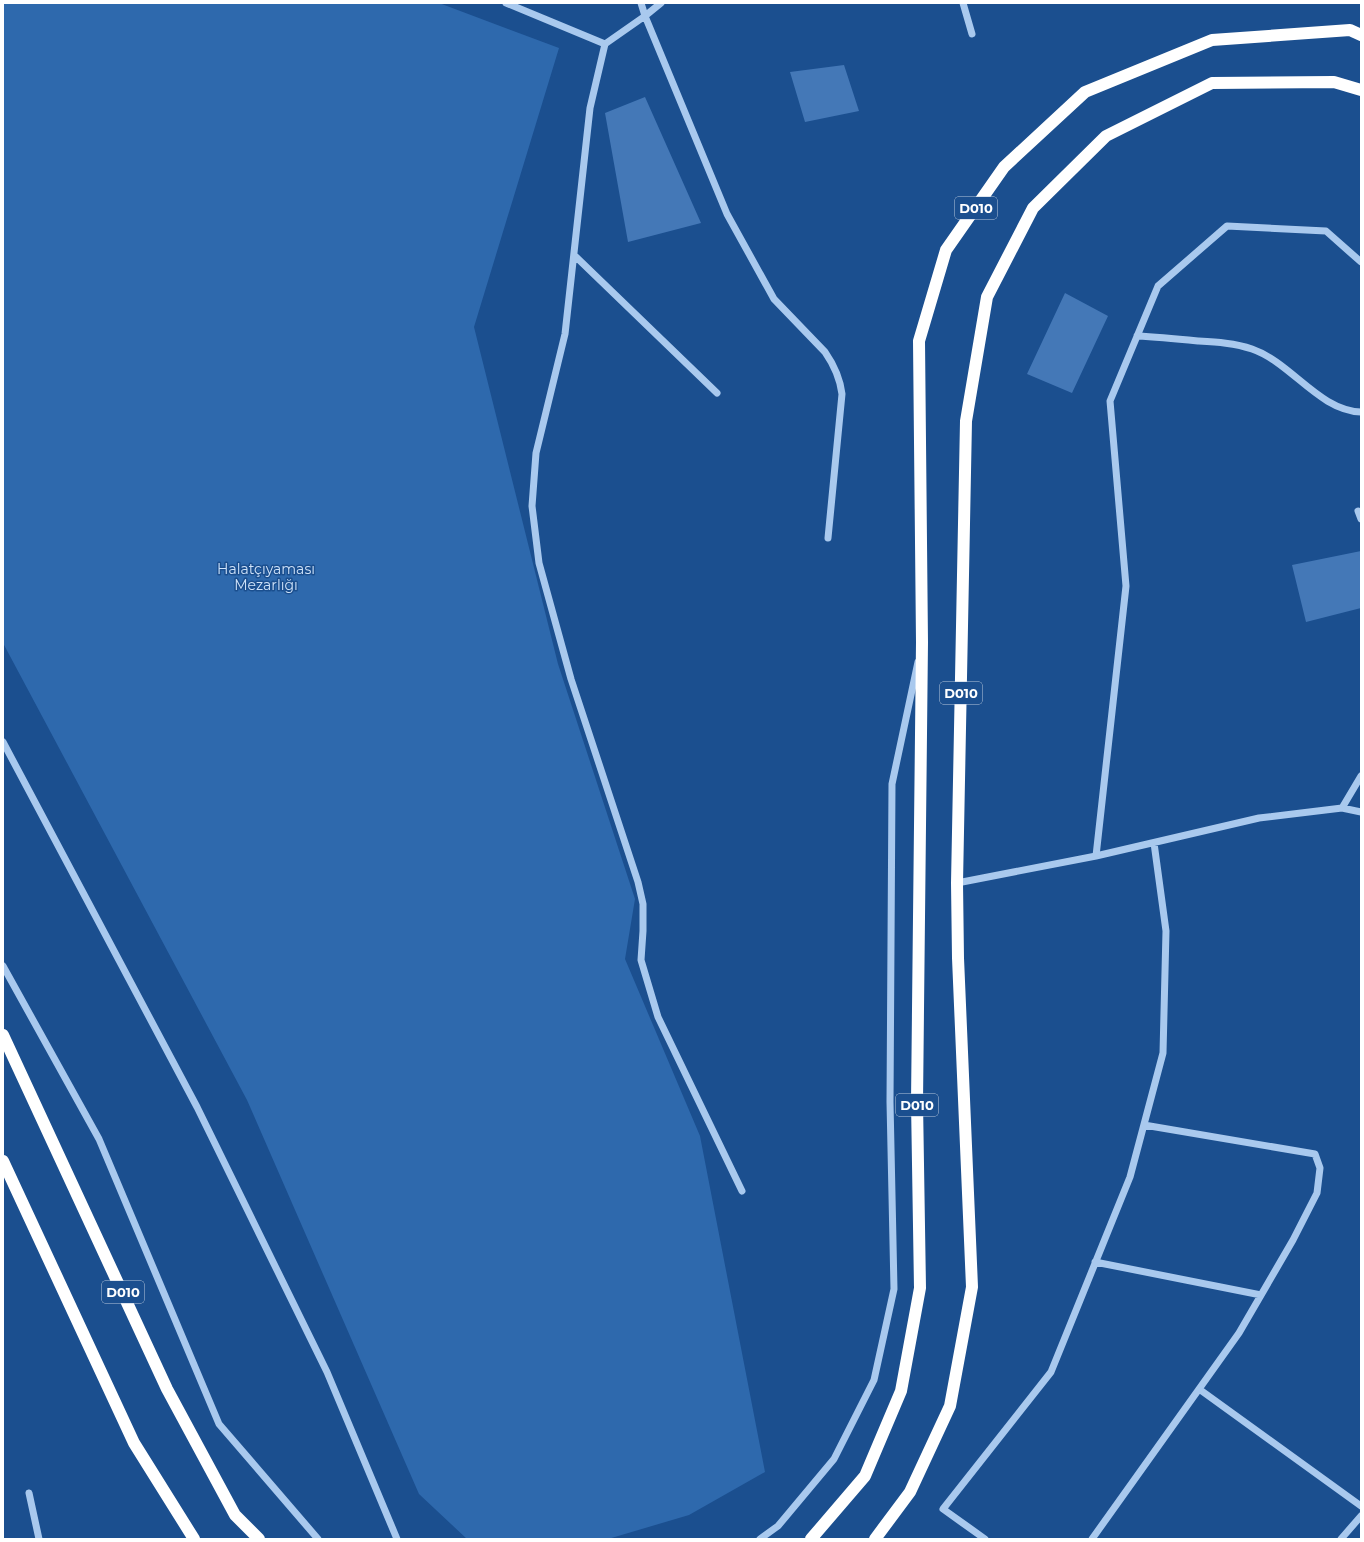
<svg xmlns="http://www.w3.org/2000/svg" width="1364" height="1542" font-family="Montserrat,sans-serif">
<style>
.green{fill:#2e69ad}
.building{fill:#4478b7}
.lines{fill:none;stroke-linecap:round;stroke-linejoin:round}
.minor{stroke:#a9c9ee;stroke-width:7}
.highway{stroke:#fff;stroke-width:12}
.labels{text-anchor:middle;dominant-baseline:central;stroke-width:3;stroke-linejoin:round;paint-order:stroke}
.shield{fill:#1b4f8f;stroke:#bbcadd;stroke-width:1}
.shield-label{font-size:13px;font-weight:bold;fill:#fff}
.park-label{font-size:14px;fill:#cfe3fa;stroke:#1b4f8f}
</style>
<rect width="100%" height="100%" fill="#1b4f8f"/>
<path class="green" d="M3,3H439L559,48L474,327L558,664L635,899L625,959L700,1136L765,1472L689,1515L608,1539H467L419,1494L247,1100L3,643Z"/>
<path class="building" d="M844,65L859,111L805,122L790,72Z
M645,97L701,223L628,242L605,113Z
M1065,293L1108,316L1072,393L1027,374Z
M1361,551V608L1306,622L1292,565Z"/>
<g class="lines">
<path class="minor" d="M506,3L605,44L645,16L641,3
M661,3L645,16L727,214L774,299L825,352C834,365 840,378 842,394L828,538
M963,3L972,34
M605,44L590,108L565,334L536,453L532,506L539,563L571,679L638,882L643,904V931L641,960L658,1017L742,1191
M574,255L717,393
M1137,336C1157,337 1178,339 1198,341C1216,342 1235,343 1252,349C1292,363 1318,410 1361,412
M1358,511L1361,519
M3,742L197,1107L327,1372L397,1539
M1342,808L1361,776
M1096,856L1126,586L1110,401L1158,286L1227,226L1326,231L1361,262
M957,883L1096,856L1259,818L1342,808L1361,812
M3,966L99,1139L219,1424L318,1539
M1095,1262L1261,1295
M1199,1389L1361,1506
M29,1493L39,1539
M760,1539L778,1526L834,1459L874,1380L894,1289L890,1102L892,784L918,662
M985,1539L943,1509L1051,1372L1130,1177L1163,1053L1166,931L1154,843
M1092,1539L1239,1333L1293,1240L1317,1193L1320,1168L1315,1154L1144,1125
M1341,1539L1361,1516"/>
<path class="highway" d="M3,1035L167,1389L235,1515L259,1539
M3,1161L134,1443L194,1539
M811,1539L865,1476L901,1391L920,1288L917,1102L922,642L919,341L946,250L1004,167L1085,92L1212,40L1350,30L1361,35
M875,1539L910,1492L950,1406L972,1287L958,958L957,883L966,421L987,297L1033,208L1106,136L1212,83L1334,82L1361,90"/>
</g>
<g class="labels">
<g class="shield">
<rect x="955" y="197" width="42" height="22" rx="3"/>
<rect x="940" y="682" width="42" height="22" rx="3"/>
<rect x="896" y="1094" width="42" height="22" rx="3"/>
<rect x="102" y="1281" width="42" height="22" rx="3"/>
</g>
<g class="shield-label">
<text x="976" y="208">D010</text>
<text x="961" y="693">D010</text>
<text x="917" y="1105">D010</text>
<text x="123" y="1292">D010</text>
</g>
<g class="park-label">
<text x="266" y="569">Halatçıyaması<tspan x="266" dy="16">Mezarlığı</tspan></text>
</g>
</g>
<rect width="1364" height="1542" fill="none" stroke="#ffffff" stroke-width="8"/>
</svg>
